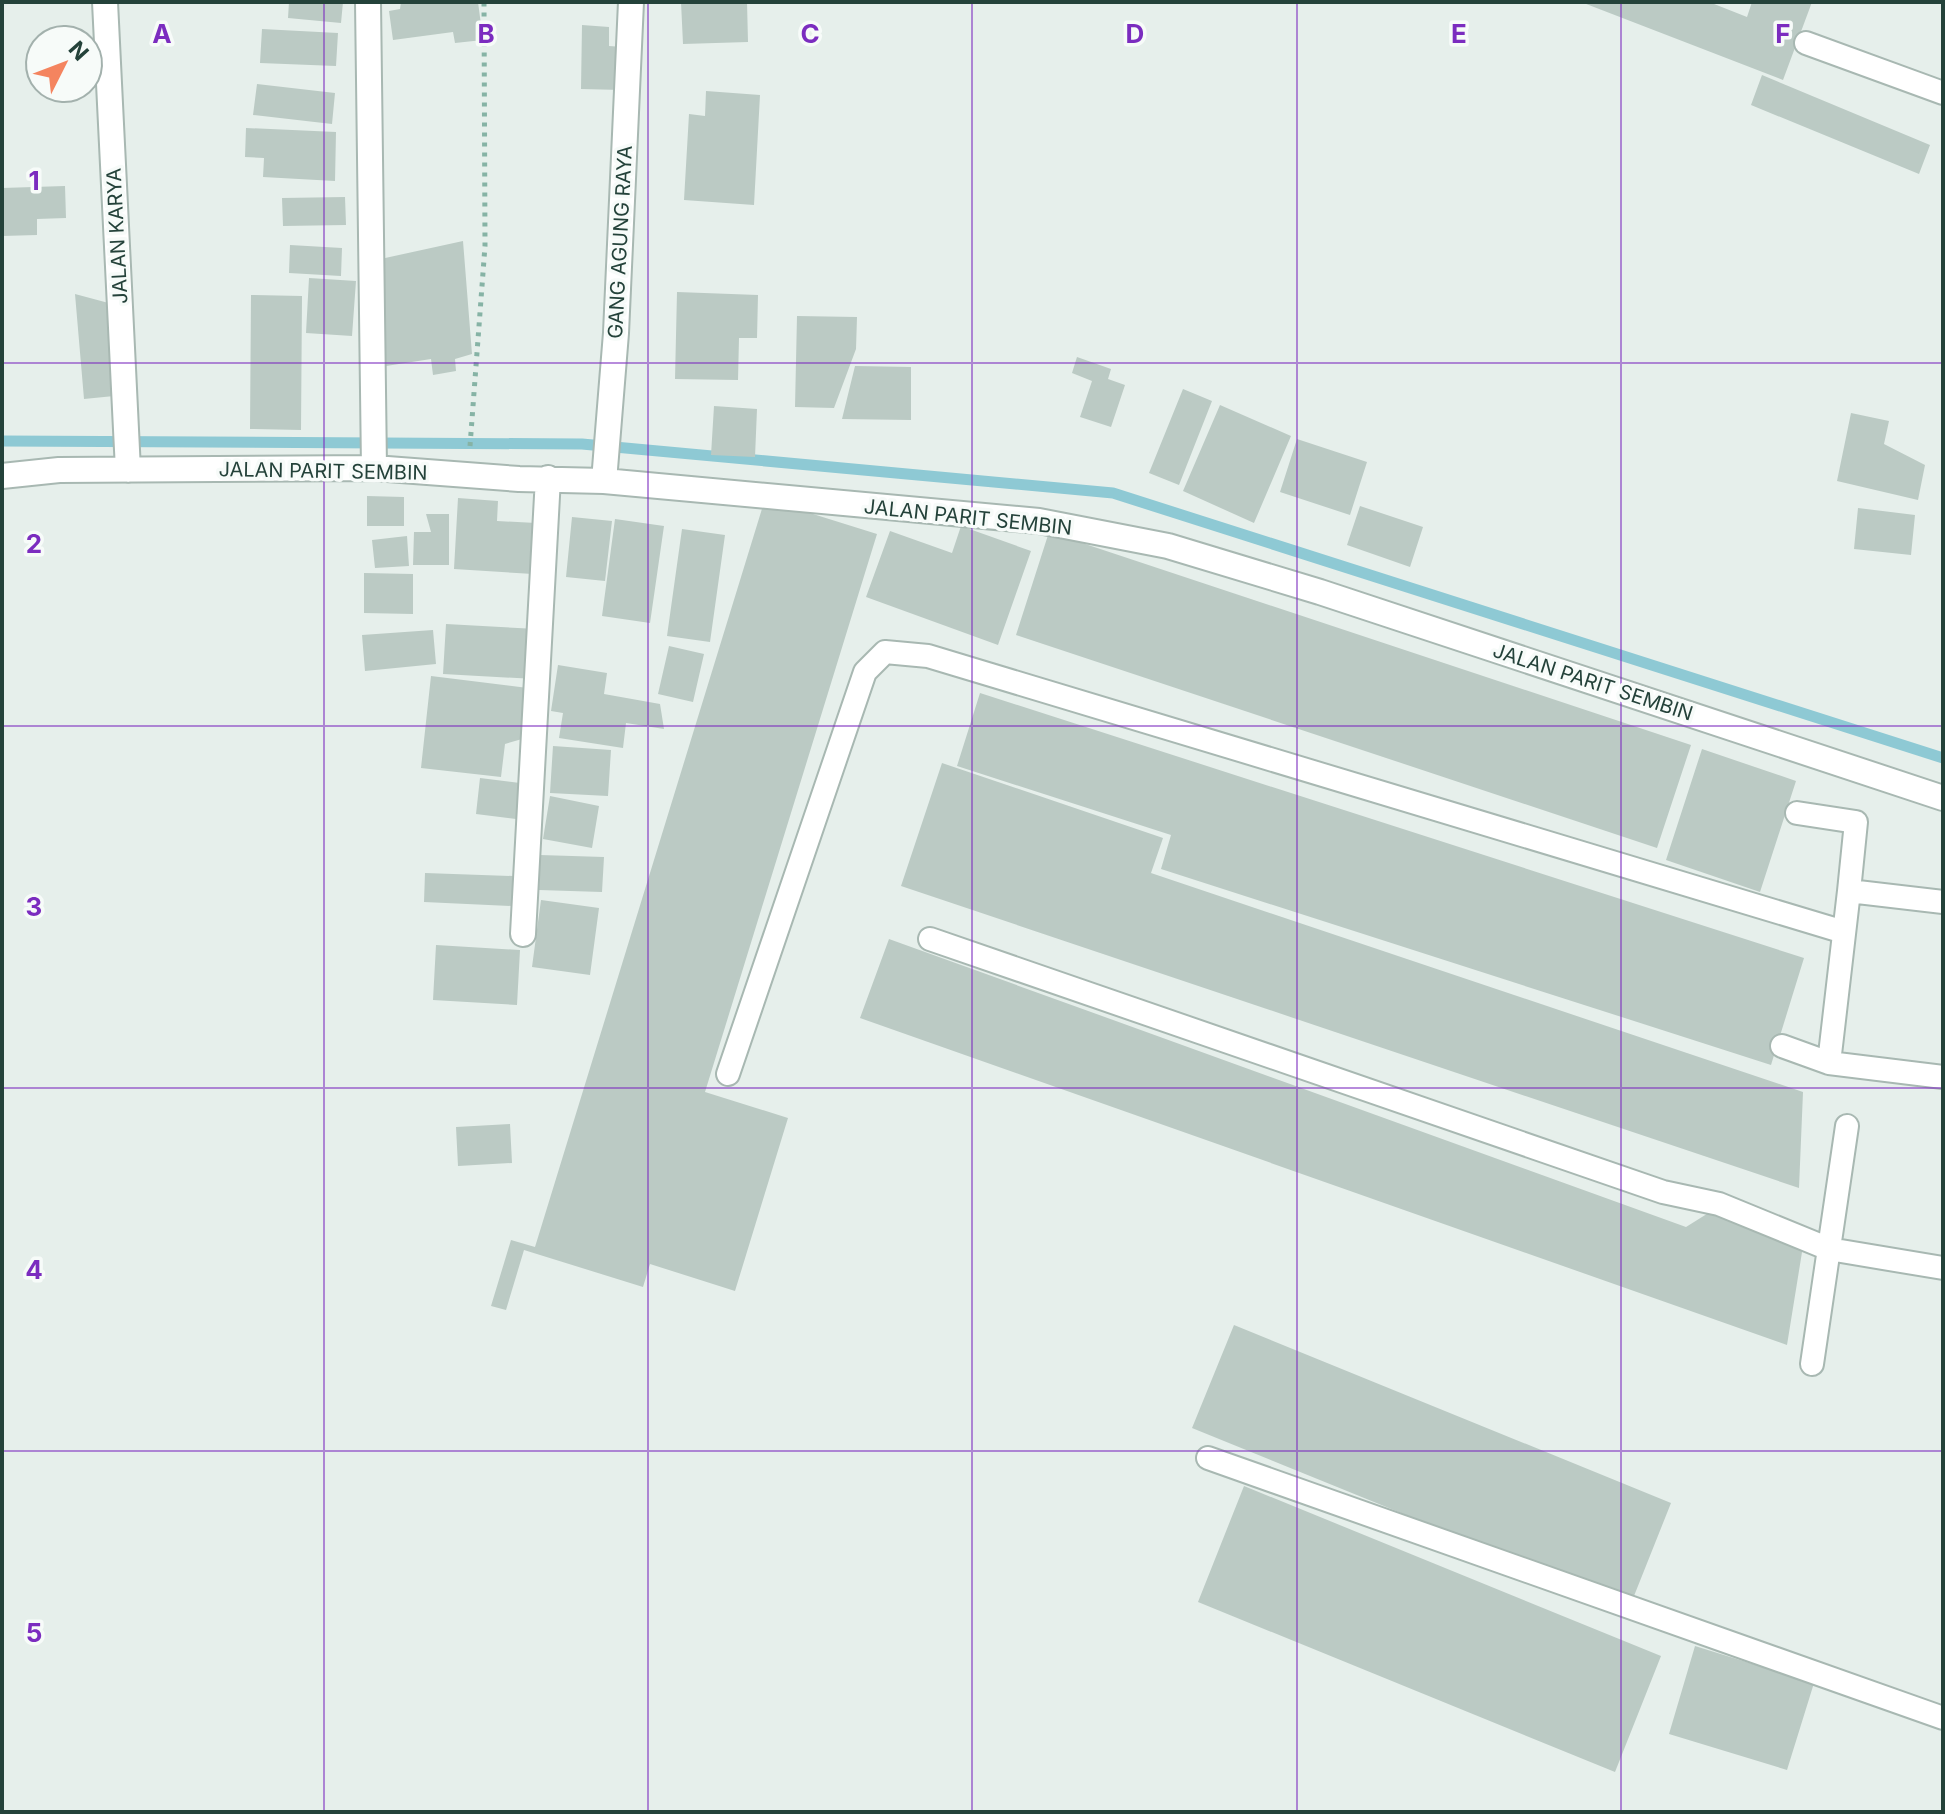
<svg xmlns="http://www.w3.org/2000/svg" width="1945" height="1814" font-family="Inter,sans-serif">
<style>
.lines{fill:none;stroke-linecap:round;stroke-linejoin:round}
.stream{stroke:#8ec9d4;stroke-width:11}
.building{fill:#bbcac4}
.service-casing{stroke:#a8b8b2;stroke-width:26}
.minor-casing{stroke:#a8b8b2;stroke-width:28}
.path{stroke:#86b3a5;stroke-width:5;stroke-dasharray:4 6;stroke-linecap:butt}
.service{stroke:#fff;stroke-width:22}
.minor{stroke:#fff;stroke-width:24}
.grid{fill:none;stroke:#7b2cbf;stroke-width:2;stroke-opacity:0.55}
.labels{text-anchor:middle;dominant-baseline:central;stroke-width:7;stroke-linejoin:round;paint-order:stroke}
.street-label{font-size:20px;fill:#24423a;stroke:#f7fbf9}
.grid-label{font-size:26px;text-anchor:middle;font-weight:bold;fill:#7b2cbf;stroke:#f7fbf9;stroke-width:7;stroke-linejoin:round;paint-order:stroke}
</style>
<rect width="100%" height="100%" fill="#e6efeb"/>
<g class="lines">
<path class="stream" d="M2,441L582,444L1113,493L1943,758"/>
</g>
<path class="building" d="M289,2H343L341,23L288,18Z
M401,2H478L483,40L455,43L453,32L393,40L389,11L400,9Z
M681,2H747L748,42L683,44Z
M1581,2H1709L1747,17L1752,2H1812L1783,80Z
M582,25L609,27V46L623,47L622,90L581,89Z
M262,29L338,33L336,66L260,63Z
M1762,75L1930,145L1919,174L1751,105Z
M257,84L335,93L332,124L253,115Z
M706,91L760,95L754,205L684,200L689,114L705,116Z
M246,128L336,132L335,181L263,177L264,158L245,157Z
M65,186L66,218L37,219V235L2,236V188Z
M345,197L346,225L283,226L282,198Z
M463,241L472,354L455,359L456,371L433,375L431,359L386,366L376,260Z
M290,245L342,248L341,276L289,273Z
M309,278L356,281L352,336L306,333Z
M677,292L758,295L757,338H739L738,380L675,379Z
M75,294L116,305L124,395L84,399Z
M251,295L302,296L301,430L250,429Z
M797,316L857,317L856,349L834,408L795,407Z
M1077,357L1111,369L1108,379L1125,385L1111,427L1080,417L1092,381L1072,373Z
M855,366L911,367V420L842,419Z
M1183,389L1212,401L1179,485L1149,473Z
M1220,405L1291,436L1254,523L1183,491Z
M714,406L757,409L755,457L711,455Z
M1851,413L1889,421L1884,444L1925,465L1918,500L1837,481Z
M1297,439L1367,462L1350,515L1280,492Z
M367,496L404,497V526H367Z
M458,498L498,501L497,521L536,523L533,574L454,569Z
M765,499L877,534L705,1092L788,1118L735,1291L650,1264L643,1287L524,1250L506,1310L491,1306L511,1240L535,1247Z
M1360,506L1423,527L1410,567L1347,545Z
M1858,508L1915,515L1911,555L1854,549Z
M426,514H449V565H413L414,532H431Z
M572,517L612,521L605,581L566,577Z
M615,519L664,526L650,623L602,616Z
M961,526L1031,551L998,645L866,597L890,531L952,553Z
M682,529L725,535L710,642L667,636Z
M1049,532L1691,745L1657,848L1016,635Z
M407,536L409,566L375,568L372,540Z
M364,573L413,574V614L364,613Z
M446,624L537,629L535,679L443,674Z
M433,630L436,664L365,671L362,635Z
M669,646L704,654L693,702L658,694Z
M558,665L607,673L604,694L660,704L664,729L626,723L623,748L559,738L563,713L551,711Z
M431,676L528,688L522,739L505,744L501,777L421,768Z
M980,693L1804,958L1771,1065L1161,869L1171,835L957,766Z
M553,746L611,750L608,796L550,793Z
M1702,749L1796,781L1760,892L1666,860Z
M942,763L1163,838L1151,873L1803,1092L1799,1188L901,886Z
M480,778L528,784L524,820L476,814Z
M550,796L599,806L592,848L543,839Z
M540,855L604,857L602,892L539,890Z
M425,873L513,876L512,906L424,902Z
M541,900L599,908L590,975L532,967Z
M889,939L1686,1227L1710,1212L1803,1246L1787,1345L860,1018Z
M436,945L520,950L517,1005L433,1000Z
M510,1124L512,1163L458,1166L456,1127Z
M1234,1325L1671,1503L1630,1606L1192,1428Z
M1244,1486L1661,1656L1615,1772L1198,1602Z
M1695,1646L1814,1683L1787,1770L1669,1734Z"/>
<g class="lines">
<defs>
<path id="service" d="M1806,43L1943,93
M1797,813L1856,822L1849,891
M1943,902L1849,891L1829,1063L1943,1077
M930,939L1663,1192L1719,1204L1829,1249L1943,1268
M1782,1046L1829,1063
M728,1074L865,672L885,652L928,656L1844,932
M1812,1364L1847,1126
M1208,1458L1943,1718"/>
<path id="minor" d="M105,2L128,470
M368,2L374,468
M2,476L59,470L374,468L519,479L604,481L1039,521L1168,546L1320,592L1943,798
M604,481L616,333L631,2
M523,934L548,478"/>
</defs>
<use href="#service" class="service-casing"/>
<use href="#minor" class="minor-casing"/>
<path class="path" d="M470,446L485,246L484,2"/>
<use href="#service" class="service"/>
<use href="#minor" class="minor"/>
</g>
<path class="grid" d="M324,2V1812M648,2V1812M972,2V1812M1297,2V1812M1621,2V1812M2,363H1943M2,726H1943M2,1088H1943M2,1451H1943"/>
<g class="labels">
<g class="street-label">
<text transform="translate(117 236) rotate(-93)">JALAN KARYA</text>
<text transform="translate(620 242) rotate(-87)">GANG AGUNG RAYA</text>
<text transform="translate(323 471) rotate(1)">JALAN PARIT SEMBIN</text>
<text transform="translate(968 517) rotate(6)">JALAN PARIT SEMBIN</text>
<text transform="translate(1593 682) rotate(18)">JALAN PARIT SEMBIN</text>
</g>
</g>
<g class="grid-label">
<text x="162" y="43">A</text>
<text x="486" y="43">B</text>
<text x="810" y="43">C</text>
<text x="1135" y="43">D</text>
<text x="1459" y="43">E</text>
<text x="1783" y="43">F</text>
<text x="34" y="190">1</text>
<text x="34" y="553">2</text>
<text x="34" y="916">3</text>
<text x="34" y="1279">4</text>
<text x="34" y="1642">5</text>
</g>
<rect width="1945" height="1814" fill="none" stroke="#24423a" stroke-width="8"/>
<g transform="translate(64 64) rotate(48)"><circle r="38" fill="#f7fbf9" stroke="#a3b1ad" stroke-width="2"/>
<path d="M0-6L14 30L0 20L-14 30Z" fill="#f4845f"/>
<text y="-12" font-size="22" font-weight="bold" text-anchor="middle" fill="#24423a">N</text>
</g>
</svg>
